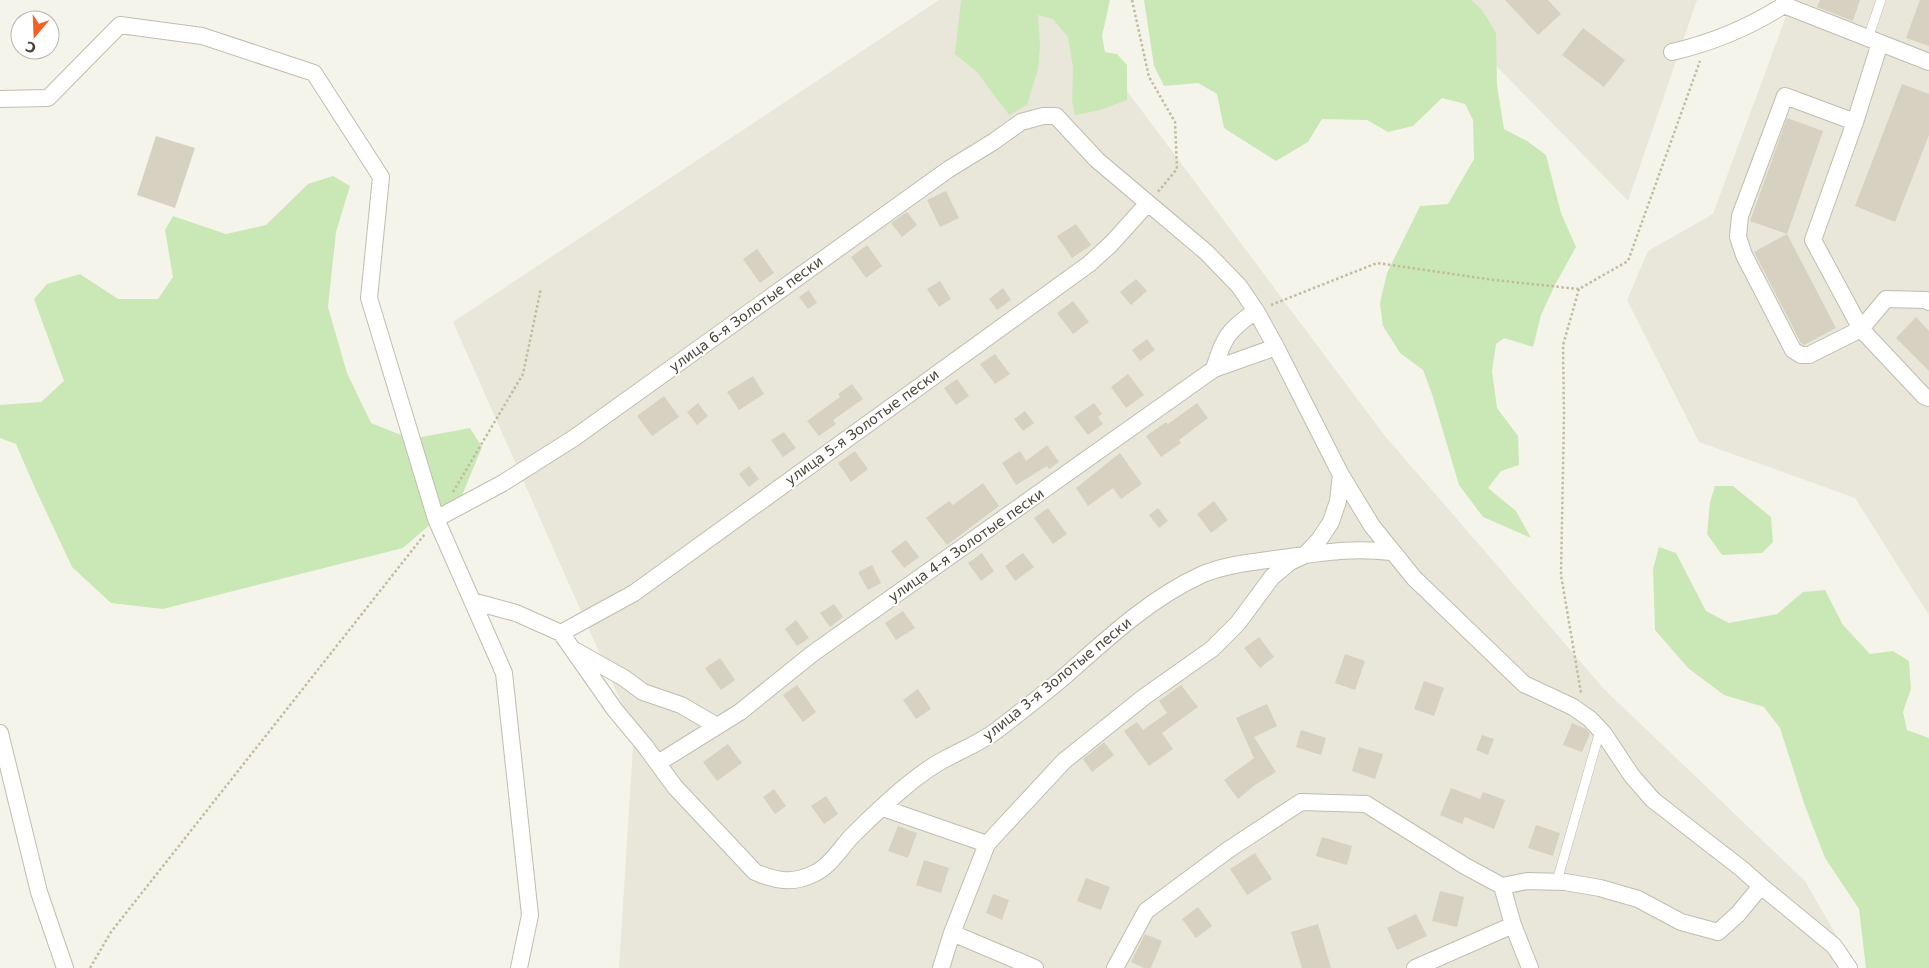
<svg xmlns="http://www.w3.org/2000/svg" width="1929" height="968" font-family="'DejaVu Sans',sans-serif">
<style>
.residential{fill:#e9e6da}
.green{fill:#cae8b6}
.building{fill:#d7d1c1}
.lines{fill:none;stroke-linecap:round;stroke-linejoin:round}
.lane-casing{stroke:#c1bdae;stroke-width:10}
.street-casing{stroke:#c1bdae;stroke-width:18}
.path{stroke:#c2bb9f;stroke-width:2.5;stroke-dasharray:2.5 2.5;stroke-linecap:butt}
.lane{stroke:#fff;stroke-width:9}
.street{stroke:#fff;stroke-width:16}
.labels{text-anchor:middle;dominant-baseline:central;stroke-width:4;stroke-linejoin:round;paint-order:stroke}
.street-label{font-size:14px;fill:#4a4639;stroke:#fff}
</style>
<rect width="100%" height="100%" fill="#f5f4eb"/>
<path class="residential" d="M939,0H1059L1385,436L1605,690L1805,881L1855,968H619L634,731L453,322Z
M1432,0H1697L1628,201Z
M1792,0H1929V615L1855,498L1699,442L1627,300L1648,251L1713,214Z"/>
<path class="green" d="M961,0H1110L1102,36L1105,52L1117,54L1127,65V100L1100,110L1075,115L1072,100L1073,68L1068,37L1053,19L1038,15L1040,44L1038,69L1027,105L1009,115L977,72L955,54Z
M1144,0H1471L1482,10L1496,33L1497,85L1504,129L1527,141L1546,155L1561,213L1576,247L1555,285L1541,315L1533,347L1504,338L1496,344L1492,371L1497,408L1518,436L1519,465L1501,471L1488,488L1516,511L1531,538L1483,517L1459,485L1432,394L1423,370L1400,353L1383,326L1380,303L1387,273L1420,206L1448,204L1474,159L1473,120L1465,104L1442,98L1413,126L1388,132L1367,120L1322,119L1308,142L1276,161L1224,128L1217,94L1198,83L1164,86L1154,66Z
M333,176L350,186L336,232L328,307L347,373L371,423L411,439L470,428L482,447L461,498L403,548L163,609L111,603L72,567L35,488L16,444L0,438V405L41,402L64,381L34,299L47,284L80,274L118,299H158L173,277L165,230L173,216L226,234L266,225L308,184Z
M1715,486H1733L1771,517L1773,542L1762,553L1722,555L1707,534L1710,502Z
M1659,547L1676,553L1706,611L1729,623L1777,614L1803,592L1825,590L1843,625L1870,654L1893,651L1909,661L1911,689L1903,712L1907,730L1929,738V968H1866L1859,909L1825,858L1805,806L1780,728L1764,707L1724,695L1688,668L1655,630L1653,569Z"/>
<path class="building" d="M1505,0H1548L1561,14L1538,35Z
M1820,0H1860L1853,21L1817,7Z
M1920,0H1929V46L1906,38Z
M1583,28L1625,60L1604,87L1562,55Z
M1902,84L1929,94V135L1895,222L1855,206Z
M1787,118L1823,131L1787,234L1750,221Z
M156,136L195,148L175,208L137,195Z
M946,191L959,218L940,227L927,200Z
M907,212L917,225L902,237L891,223Z
M1076,224L1091,245L1072,258L1057,236Z
M1787,234L1836,328L1804,345L1801,343L1754,252Z
M867,245L882,266L866,278L851,257Z
M757,249L774,273L760,283L743,259Z
M1136,279L1147,291L1131,305L1120,292Z
M940,281L951,299L939,307L927,289Z
M1003,288L1011,300L997,310L989,299Z
M809,290L817,303L808,309L799,297Z
M1073,301L1089,322L1073,334L1057,313Z
M1916,317L1929,331V371L1896,338Z
M1147,339L1155,350L1140,361L1132,350Z
M995,354L1010,374L995,384L980,364Z
M1128,374L1144,395L1126,408L1111,387Z
M753,376L764,394L739,410L727,392Z
M957,379L969,396L956,405L944,388Z
M852,384L863,399L833,420L836,424L819,436L807,421L840,397L838,394Z
M664,396L679,417L652,436L637,416Z
M698,403L708,416L697,425L687,412Z
M1094,403L1102,414L1098,417L1103,424L1088,435L1074,417Z
M1197,403L1208,418L1179,440L1181,443L1161,457L1146,436L1166,422L1168,424Z
M1025,411L1034,423L1023,431L1014,419Z
M784,432L796,448L783,457L771,440Z
M1047,445L1059,462L1049,469L1047,466L1016,485L1002,463L1020,451L1026,461Z
M855,451L868,469L851,482L838,463Z
M1120,453L1142,484L1121,499L1113,488L1088,506L1076,488Z
M749,466L759,479L749,487L739,474Z
M983,483L999,506L947,545L926,518L949,501L953,505Z
M1214,501L1228,520L1211,533L1197,514Z
M1048,508L1067,534L1053,544L1034,518Z
M1158,508L1168,521L1159,528L1149,515Z
M906,540L919,557L904,568L891,551Z
M982,553L994,571L981,581L968,563Z
M1023,553L1034,567L1015,581L1005,566Z
M872,565L881,583L868,590L858,572Z
M834,604L843,617L830,627L820,613Z
M903,611L915,628L896,640L885,623Z
M796,620L809,638L797,646L785,629Z
M1259,637L1274,657L1260,668L1244,648Z
M1345,654L1365,661L1355,690L1335,683Z
M720,658L735,680L721,690L705,668Z
M1424,681L1444,688L1434,716L1414,709Z
M797,685L816,712L803,722L783,695Z
M1181,685L1198,707L1162,733L1173,749L1149,766L1124,731L1137,722L1143,730L1167,713L1159,701Z
M918,689L931,709L916,719L903,700Z
M1267,704L1277,726L1254,737L1276,772L1255,785L1238,799L1224,780L1254,758L1236,718Z
M1572,723L1586,729L1590,734L1582,752L1563,745Z
M1301,730L1326,738L1321,755L1296,747Z
M1482,735L1494,739L1488,755L1476,750Z
M1104,742L1114,755L1092,772L1083,759Z
M728,744L742,763L717,781L703,762Z
M1359,747L1383,754L1375,779L1352,771Z
M1451,788L1480,799L1483,792L1505,800L1494,829L1465,817L1462,824L1440,815Z
M774,789L786,806L775,814L763,797Z
M826,796L838,814L824,824L811,806Z
M1536,825L1560,833L1553,856L1528,848Z
M898,826L917,833L908,858L888,851Z
M1322,837L1352,846L1347,865L1316,856Z
M1255,853L1272,879L1247,895L1230,869Z
M924,860L949,868L941,893L916,885Z
M1086,878L1110,887L1101,910L1077,901Z
M1440,891L1464,897L1457,927L1432,921Z
M993,894L1009,900L1002,920L986,913Z
M1198,907L1212,926L1196,938L1182,919Z
M1416,914L1427,936L1397,950L1387,928Z
M1318,924L1331,968H1302L1291,932Z
M1145,934L1162,941L1151,968H1144L1131,962Z"/>
<g class="lines">
<defs>
<path id="lane" d="M1868,38L1881,0
M1557,881L1600,731"/>
<path id="street" d="M1784,0V5L1929,62
M1880,43L1855,122L1813,240L1861,329L1924,396L1929,398
M1672,52C1711,43 1750,27 1784,5
M0,99L48,98L120,25L202,36L314,73L381,177L369,298L436,519L504,673L530,915L519,968
M1855,122L1785,96L1740,216L1738,237L1744,255L1793,350L1801,355H1809L1861,329L1886,299L1926,300L1929,302
M1214,369L1276,347
M1341,475L1372,526L1414,578L1524,684L1573,707L1590,719L1604,734L1632,776L1653,800L1742,869L1761,886
M436,519L503,483L574,438L949,169L993,142L1021,122L1043,116H1056L1097,160L1206,252L1239,286L1256,311L1276,347L1341,475L1338,501L1331,522L1319,540L1305,555L1290,562L1272,577L1238,623L1212,649L1144,697L1064,761L987,844L952,933L941,968
M472,601L516,613L561,633L615,710L645,746L675,787L755,872C776,881 793,884 813,874C830,867 841,847 853,835C870,818 888,801 906,786C918,776 933,765 947,758C964,749 981,742 996,731C1019,713 1043,695 1065,676C1107,639 1149,599 1201,575C1226,564 1255,562 1282,558C1321,553 1351,547 1391,552
M561,633L634,593L1089,264L1111,244L1148,203
M576,651L624,678L643,692L681,705L717,726
M0,733L39,892L65,968
M658,763L740,712L812,654L1214,369C1223,338 1229,329 1256,311
M883,808L987,844
M1502,886L1527,881L1565,882L1600,888L1638,899L1681,922L1718,932L1738,914L1761,886L1834,946L1849,968
M952,933L1035,968
M1115,968L1146,911L1228,850L1301,802L1366,804L1465,866L1502,886L1513,925L1530,968
M1415,968L1513,925"/>
</defs>
<use href="#lane" class="lane-casing"/>
<use href="#street" class="street-casing"/>
<path class="path" d="M1132,0L1149,77L1175,122L1177,169L1157,193
M1579,289L1563,345L1564,414L1561,575L1581,693
M1271,305L1377,263L1494,280L1579,289L1628,261L1700,61
M453,492L523,374L541,288
M90,968L111,932L425,534"/>
<use href="#lane" class="lane"/>
<use href="#street" class="street"/>
</g>
<g class="labels">
<g class="street-label">
<text transform="translate(746 314) rotate(-36)">улица 6-я Золотые пески</text>
<text transform="translate(862 427) rotate(-36)">улица 5-я Золотые пески</text>
<text transform="translate(966 545) rotate(-35)">улица 4-я Золотые пески</text>
<text transform="translate(1057 679) rotate(-39)">улица 3-я Золотые пески</text>
</g>
</g>
<g transform="translate(35 35) rotate(199)"><circle r="24" fill="#ffffff" stroke="#b7b5b0"/>
<path d="M0-4L9 19L0 12L-9 19Z" fill="#f66022"/>
<text y="-8" font-size="14" font-weight="bold" text-anchor="middle" fill="#4a4639">С</text>
</g>
</svg>
